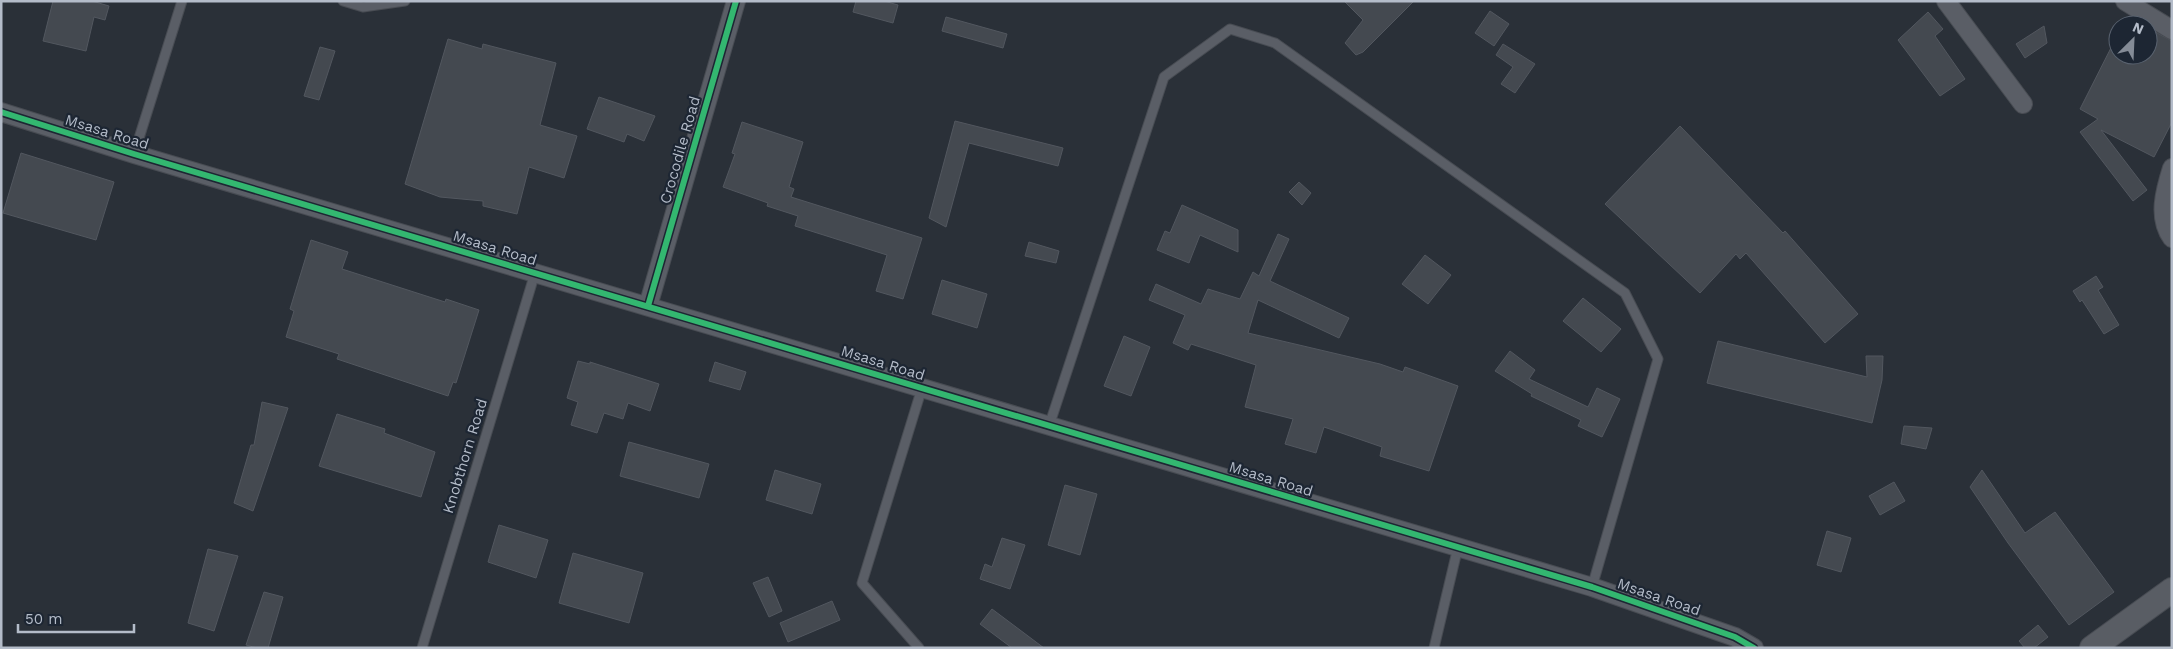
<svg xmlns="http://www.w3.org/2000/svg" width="2173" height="649" font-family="'Work Sans',sans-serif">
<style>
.building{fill:#444950;stroke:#52575f}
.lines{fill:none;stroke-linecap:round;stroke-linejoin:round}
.lane-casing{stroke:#484c53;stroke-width:11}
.street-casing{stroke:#484c53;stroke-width:20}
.secondary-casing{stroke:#484c53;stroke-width:26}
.lane{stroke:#5a5e66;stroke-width:9}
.street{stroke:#5a5e66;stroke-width:18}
.secondary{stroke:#595d64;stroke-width:24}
.cycleway-casing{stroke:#1d2633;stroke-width:9}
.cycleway{stroke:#33b770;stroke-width:6}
.labels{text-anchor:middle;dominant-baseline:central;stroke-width:4.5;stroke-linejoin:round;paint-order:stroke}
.street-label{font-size:15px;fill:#b4bcc9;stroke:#1d2633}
</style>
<rect width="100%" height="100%" fill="#2a3038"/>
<path class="building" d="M53,1H92L109,6L105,20L94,17L86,51L43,41Z
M856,1H884L898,5L893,23L853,12Z
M1344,1H1414L1363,52L1356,55L1345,43L1363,20Z
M1490,11L1509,24L1494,46L1475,33Z
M1928,12L1943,29L1935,36L1965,79L1940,96L1898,40Z
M946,17L1007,34L1003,48L942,31Z
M2044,26L2047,43L2025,58L2016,44Z
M2148,28L2172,41V122L2154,157L2101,130L2147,190L2133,201L2080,132L2098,119L2080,109L2118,34V55H2148Z
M448,39L482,49L483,44L556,63L540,125L577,136L564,178L529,167L517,214L483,206V201L440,197L405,184Z
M1503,44L1535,64L1515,93L1501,84L1513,67L1496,55Z
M320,47L335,51L319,100L304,96Z
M599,97L655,116L644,141L627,134L624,142L587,129Z
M955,121L1063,148L1058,166L969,143L946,227L929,218Z
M742,122L803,142L789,187L794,189L791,197L922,238L903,299L876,291L887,255L795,226L798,216L767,206L768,203L723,187L735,154L732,153Z
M1680,126L1783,233L1785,231L1858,314L1825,343L1746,253L1740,259L1736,254L1700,293L1605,204Z
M21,153L114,182L96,240L3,213Z
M1299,182L1311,193L1302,205L1289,192Z
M1182,205L1238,230V252L1200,235L1189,263L1157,250L1165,231L1170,233Z
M1278,234L1289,239L1270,281L1349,318L1339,338L1258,300L1248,333L1380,364L1403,372L1405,367L1458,386L1429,471L1380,456L1382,447L1324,427L1316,453L1285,444L1293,419L1245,407L1256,365L1191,344L1188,350L1173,343L1185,315L1149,300L1156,284L1201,304L1208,289L1240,299L1253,272L1259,276Z
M311,240L348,252L342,269L445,302L446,299L479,310L456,383L453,382L448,396L337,359L339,354L286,337L294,311L290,309Z
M1029,242L1059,251L1056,263L1025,256Z
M1425,255L1451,275L1428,304L1402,284Z
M2096,276L2103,287L2098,290L2119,325L2104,334L2082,300L2080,302L2073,291Z
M942,280L987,294L977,328L932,314Z
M1583,298L1621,329L1601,352L1563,321Z
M1124,336L1150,347L1131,396L1104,386Z
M1718,341L1867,377L1866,356H1883L1882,380L1872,423L1707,383Z
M1510,351L1535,370L1529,379L1588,407L1597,388L1620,399L1602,437L1578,426L1581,420L1531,396L1532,394L1495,371Z
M578,361L590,364V362L659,384L650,411L628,403L623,419L604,413L597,433L571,425L578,402L567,398Z
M715,362L746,372L740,390L709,381Z
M262,402L288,408L253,511L234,503L251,445H254Z
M337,414L385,429L384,433L435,452L421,497L319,466Z
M1904,426L1932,428L1926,449L1901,444Z
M629,442L709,464L699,498L620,476Z
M775,470L821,484L812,514L766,500Z
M1982,470L2025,533L2055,512L2114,592L2069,625L2008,543L1970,487Z
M1894,482L1905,501L1880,515L1869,496Z
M1065,485L1097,494L1080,555L1048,545Z
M499,525L548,540L536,578L488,562Z
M1827,531L1851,538L1841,572L1817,565Z
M1002,538L1025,545L1010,589L980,579L985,564L992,567Z
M208,549L238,556L214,631L188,623Z
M573,553L643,573L629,623L559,603Z
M768,577L782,611L769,617L753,583Z
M264,592L283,597L268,648H257L246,645Z
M832,601L840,620L788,642L780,623Z
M992,609L1044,648H1012L980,624Z
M2038,625L2048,637L2034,648H2025L2019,641Z"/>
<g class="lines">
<defs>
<path id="lane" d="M343,1L363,7L405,1
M134,154L182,1
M1049,426L1164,77L1230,29L1275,43L1625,293L1658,359L1592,587
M422,648L535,273
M919,648L862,583L922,388
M1434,648L1458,547"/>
<path id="street" d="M1946,1L2023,104
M2125,1L2172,30
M1,112L134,154L1592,587L1735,637L1754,648
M2172,168C2165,190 2157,218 2172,238
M648,306L736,1"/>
<path id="secondary" d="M2092,648L2172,590"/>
</defs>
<use href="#lane" class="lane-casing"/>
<use href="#street" class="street-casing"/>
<use href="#secondary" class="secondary-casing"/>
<use href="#lane" class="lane"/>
<use href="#street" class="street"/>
<use href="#secondary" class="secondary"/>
<defs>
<path id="cycleway" d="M1,112L134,154L1592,587L1735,637L1754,648
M648,306L736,1"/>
</defs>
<use href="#cycleway" class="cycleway-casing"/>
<use href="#cycleway" class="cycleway"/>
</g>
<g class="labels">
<g class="street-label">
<text transform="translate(107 132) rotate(17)">Msasa Road</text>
<text transform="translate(680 150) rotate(-74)">Crocodile Road</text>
<text transform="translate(495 248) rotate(17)">Msasa Road</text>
<text transform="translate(883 363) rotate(17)">Msasa Road</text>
<text transform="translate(465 456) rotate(-73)">Knobthorn Road</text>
<text transform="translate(1271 479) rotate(17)">Msasa Road</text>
<text transform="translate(1659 597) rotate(19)">Msasa Road</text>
</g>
</g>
<rect width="2173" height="649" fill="none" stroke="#b4bcc9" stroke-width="5"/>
<g transform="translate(2133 40) rotate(24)"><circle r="24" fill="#1d2633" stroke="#59626f"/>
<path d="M0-4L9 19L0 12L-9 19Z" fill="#848b96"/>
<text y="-8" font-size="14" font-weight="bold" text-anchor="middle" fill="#b4bcc9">N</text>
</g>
<path d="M18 624v8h116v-8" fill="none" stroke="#b4bcc9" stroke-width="2.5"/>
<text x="25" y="624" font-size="15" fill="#b4bcc9" stroke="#1d2633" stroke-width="4" paint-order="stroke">50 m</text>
</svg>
